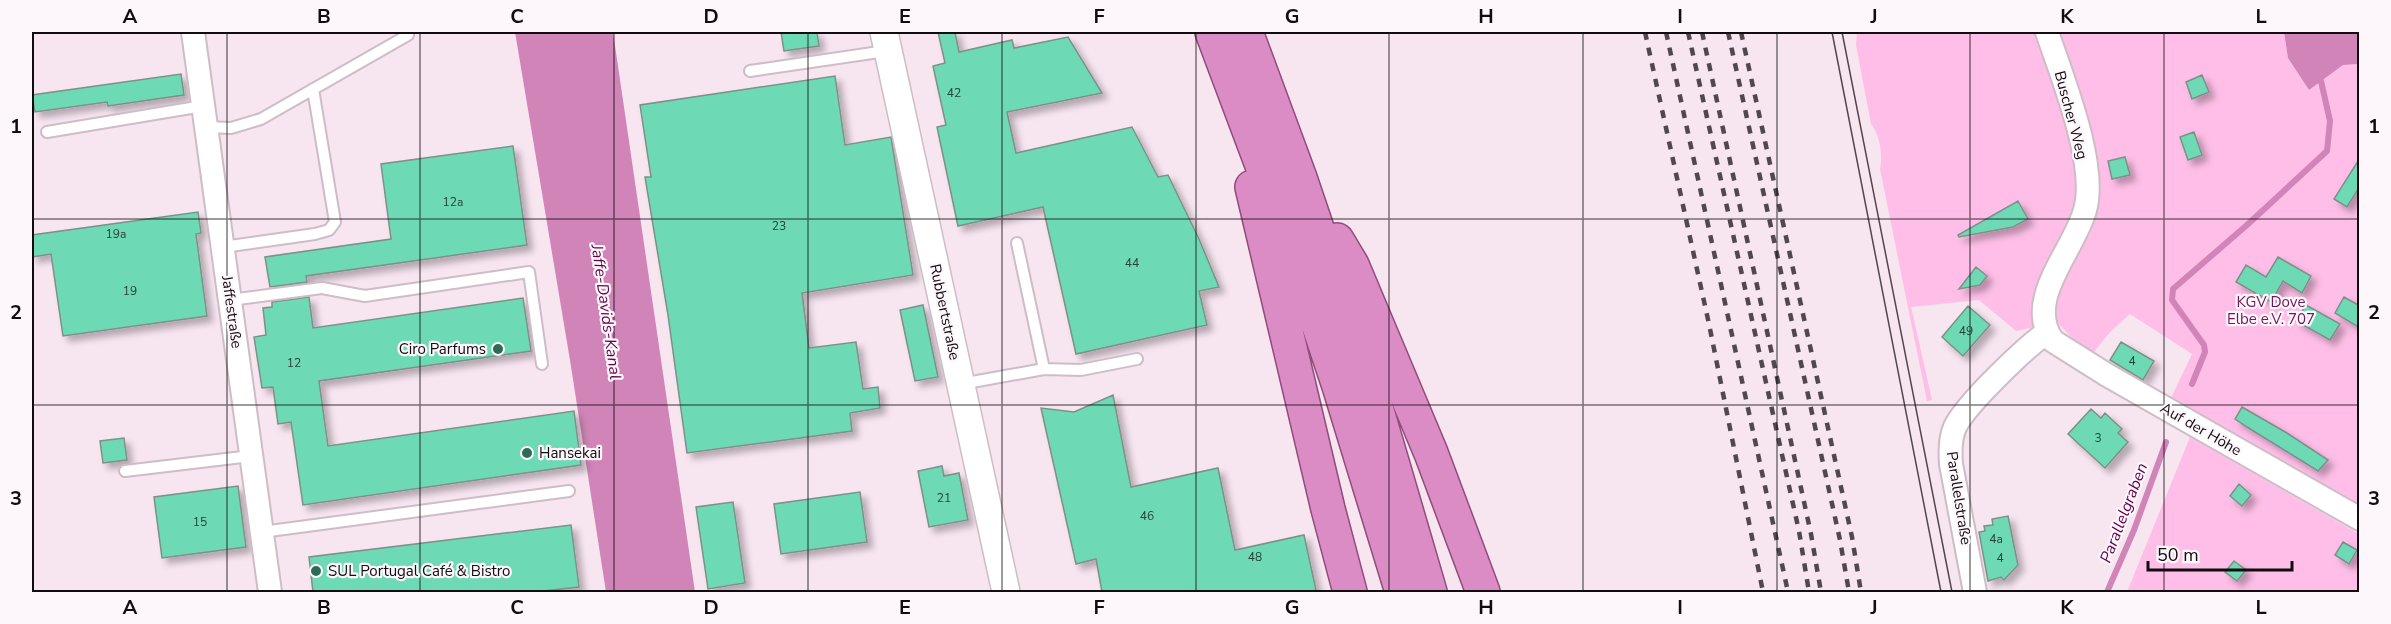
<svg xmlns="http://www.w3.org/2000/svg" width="2391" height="624" font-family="'Nunito Sans',sans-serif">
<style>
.green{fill:#febee7}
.water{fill:#d084b7}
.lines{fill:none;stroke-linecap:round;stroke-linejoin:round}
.stream{stroke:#d084b7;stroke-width:6}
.building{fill:#6ddab5;stroke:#7e9089;stroke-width:1.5;filter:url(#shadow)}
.service-casing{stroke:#cebdc7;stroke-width:14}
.minor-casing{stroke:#cebdc7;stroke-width:26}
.tertiary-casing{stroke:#cebdc7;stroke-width:30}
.trunk-casing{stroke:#904c7b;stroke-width:36}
.service{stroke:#fff;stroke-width:10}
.minor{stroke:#fff;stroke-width:22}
.tertiary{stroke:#fff;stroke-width:27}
.trunk{stroke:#dc8cc4;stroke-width:33}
.tram{stroke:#51484e;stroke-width:1.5}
.rail{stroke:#51484e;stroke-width:4.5;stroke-dasharray:8 8;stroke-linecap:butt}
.grid{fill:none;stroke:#110c0f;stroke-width:1.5;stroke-opacity:0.55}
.poi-dot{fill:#2e6b57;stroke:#fdf6fa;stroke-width:2}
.labels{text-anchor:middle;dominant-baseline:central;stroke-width:4.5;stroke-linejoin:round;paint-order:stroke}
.number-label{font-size:12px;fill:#284038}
.street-label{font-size:15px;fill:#110c0f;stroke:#fdf6fa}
.park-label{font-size:15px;fill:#71165a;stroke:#fdf6fa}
.poi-label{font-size:15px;fill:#110c0f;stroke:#fdf6fa;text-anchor:start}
.water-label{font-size:16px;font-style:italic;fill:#60004c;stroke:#fdf6fa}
.neatline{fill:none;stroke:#110c0f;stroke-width:2}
.grid-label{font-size:20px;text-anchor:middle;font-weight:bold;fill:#110c0f}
</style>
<defs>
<filter id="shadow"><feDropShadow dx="5.5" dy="5.5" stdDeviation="3" flood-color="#0004"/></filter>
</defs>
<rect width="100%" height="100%" fill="#f7e5f0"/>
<path class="green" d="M1857,32H2284L2288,58L2309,90L2343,65L2359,64V513L2171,398L2192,354L2130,314L2110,332L2090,357L2057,322L2016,331L1979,300L1911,307L1932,400L1927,401L1880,169C1883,155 1880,135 1871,124L1856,45Z
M2190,437L2359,534V592H2127Z"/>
<path class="water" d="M515,32H613L695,592H606L570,360Z
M2284,32H2359V64L2343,65L2309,90L2288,58Z"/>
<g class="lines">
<path class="stream" d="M2192,384L2205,352L2204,345L2172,300L2173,289L2247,225L2327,151L2330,121L2321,81
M2107,592L2134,530L2166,442"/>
</g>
<path class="building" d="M781,32H817L819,46L784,51Z
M938,32H955L959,52L1012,40L1014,48L1068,37L1102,93L1007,112L1016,153L1132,127L1158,177L1168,175L1199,239L1219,287L1199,291L1207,325L1076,354L1043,207L958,226L937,127L946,125L933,66L945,63Z
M181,74L184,95L108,106L107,102L35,112L32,95Z
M2202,75L2209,92L2192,99L2186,82Z
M835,76L845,145L891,137L913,275L802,293L809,348L856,342L863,389L878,387L880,408L850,413L852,431L687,453L668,315L645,177H651L640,105Z
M2194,132L2202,155L2188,160L2180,137Z
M513,146L527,245L306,276L307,282L270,287L265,257L391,239L381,164Z
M2125,157L2130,175L2112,179L2108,161Z
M2358,161L2360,186L2347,207L2334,199Z
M2018,201L2028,219L2013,227L1959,237L1958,235Z
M198,212L201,233L196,234L207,316L63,336L51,254L32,257V235Z
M2278,257L2311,276L2302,293L2283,281L2271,302L2236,282L2246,265L2266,277Z
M1976,267L1987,276L1980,285L1959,289Z
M309,297L313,328L523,298L531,351L319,381L328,446L574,411L581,465L303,505L291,422L278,424L273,387L262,388L254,337L266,335L263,308L272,307V302Z
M2344,297L2360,306V328L2335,313Z
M923,305L938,377L915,381L900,310Z
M2306,305L2340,324L2330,340L2296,321Z
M1968,306L1990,325L1963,356L1942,337Z
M2121,342L2154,361L2143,380L2110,360Z
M1113,395L1131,487L1218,468L1235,550L1304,535L1316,590L1306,592H1102L1096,559L1076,564L1041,408L1074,412Z
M2242,407L2287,433L2328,460L2318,471L2247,427L2235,419Z
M2091,409L2101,418L2105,413L2122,429L2118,433L2128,442L2105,468L2068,434Z
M124,438L127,460L103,463L100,441Z
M942,466L944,476L959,473L968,520L929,527L918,471Z
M2239,484L2251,495L2242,506L2230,496Z
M238,486L246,547L162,558L154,497Z
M860,492L867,542L781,554L774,504Z
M733,502L745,583L708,589L696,507Z
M2008,516L2018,565L2004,580L2001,577L1988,581L1979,532L1985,531L1984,526L1993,525L1992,519Z
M571,525L579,587L534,592H313L309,557Z
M2343,542L2357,550L2349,564L2335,555Z
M2234,561L2246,570L2237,581L2225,572Z"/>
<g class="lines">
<defs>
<path id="service" d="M750,71L886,51
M206,127L231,128L261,119L408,35
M47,132L203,106
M1017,243L1044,369
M223,247L315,234L329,230L335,222L313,89
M230,300L322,288L365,296L529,272L542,364
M961,384L1044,369L1081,370L1137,359
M125,471L251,456
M262,532L569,491"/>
<path id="minor" d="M193,32L270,592
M2047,32C2062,77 2098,165 2085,210C2074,251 2023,300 2053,341L2107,375L2360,519
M1975,592L1951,464C1950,451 1950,438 1955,427C1966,404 2025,348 2046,333"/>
<path id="tertiary" d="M884,32L1006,592"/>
<path id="trunk" d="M1212,32L1289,237L1339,386L1402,592
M1246,32L1300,178L1366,373L1430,592
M1252,187L1328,509L1350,592
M1337,240L1352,265L1431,453L1483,592"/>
</defs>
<use href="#service" class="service-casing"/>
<use href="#minor" class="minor-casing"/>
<use href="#tertiary" class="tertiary-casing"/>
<use href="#trunk" class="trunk-casing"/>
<use href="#service" class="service"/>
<use href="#minor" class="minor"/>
<use href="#tertiary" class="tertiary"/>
<use href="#trunk" class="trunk"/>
<path class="tram" d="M1832,32L1941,592
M1842,32L1952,592"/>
<path class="rail" d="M1645,32L1709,324L1763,592
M1666,32L1788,592
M1688,32L1799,531L1809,592
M1702,32L1811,534L1821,592
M1728,32L1840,540L1849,592
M1741,32L1852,537L1861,592"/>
</g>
<path class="grid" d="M227,32V592M420,32V592M614,32V592M808,32V592M1002,32V592M1196,32V592M1389,32V592M1583,32V592M1777,32V592M1970,32V592M2164,32V592M32,219H2360M32,405H2360"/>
<g class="poi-dot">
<circle cx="498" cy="349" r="6"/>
<circle cx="527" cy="453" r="6"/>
<circle cx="316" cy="571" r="6"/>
</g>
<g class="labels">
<g class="number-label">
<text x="954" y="93">42</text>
<text x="453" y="202">12a</text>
<text x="779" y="226">23</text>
<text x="116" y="234">19a</text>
<text x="1132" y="263">44</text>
<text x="130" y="291">19</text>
<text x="1966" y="331">49</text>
<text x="2132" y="361">4</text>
<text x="294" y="363">12</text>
<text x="2098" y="438">3</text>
<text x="944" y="498">21</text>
<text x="1147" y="516">46</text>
<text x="200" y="522">15</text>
<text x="1996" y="539">4a</text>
<text x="1255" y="557">48</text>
<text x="2000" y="558">4</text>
</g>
<g class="street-label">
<text transform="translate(2071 115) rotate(75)">Buscher Weg</text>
<text transform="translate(232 312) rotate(82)">Jaffestraße</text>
<text transform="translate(945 312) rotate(78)">Rubbertstraße</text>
<text transform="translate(2201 429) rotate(30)">Auf der Höhe</text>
<text transform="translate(1959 498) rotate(81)">Parallelstraße</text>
</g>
<g class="park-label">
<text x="2271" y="302">KGV Dove<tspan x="2271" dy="17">Elbe e.V. 707</tspan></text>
</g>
<g class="poi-label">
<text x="486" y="349" text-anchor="end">Ciro Parfums</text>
<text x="539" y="453">Hansekai</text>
<text x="328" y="571">SUL Portugal Café &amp; Bistro</text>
</g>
<g class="water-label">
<text transform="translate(606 312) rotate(82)">Jaffe-Davids-Kanal</text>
<text transform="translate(2124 513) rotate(-69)">Parallelgraben</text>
</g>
</g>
<rect width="2391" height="624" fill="none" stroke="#fdf6fa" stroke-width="66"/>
<path d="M2148 561v9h144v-9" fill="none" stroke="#110c0f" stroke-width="3"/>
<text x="2157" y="561" font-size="18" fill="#110c0f" stroke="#fdf6fa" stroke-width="4.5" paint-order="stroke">50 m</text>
<rect x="33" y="33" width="2325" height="558" class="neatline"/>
<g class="grid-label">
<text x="130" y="23">A</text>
<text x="324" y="23">B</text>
<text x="517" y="23">C</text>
<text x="711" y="23">D</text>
<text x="905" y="23">E</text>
<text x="1099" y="23">F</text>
<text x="1292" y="23">G</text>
<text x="1486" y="23">H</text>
<text x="1680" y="23">I</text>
<text x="1874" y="23">J</text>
<text x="2067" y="23">K</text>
<text x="2261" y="23">L</text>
<text x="16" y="133">1</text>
<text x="2374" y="133">1</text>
<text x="16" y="319">2</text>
<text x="2374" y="319">2</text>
<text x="16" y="505">3</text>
<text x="2374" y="505">3</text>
<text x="130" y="614">A</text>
<text x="324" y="614">B</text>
<text x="517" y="614">C</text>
<text x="711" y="614">D</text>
<text x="905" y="614">E</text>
<text x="1099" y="614">F</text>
<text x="1292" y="614">G</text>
<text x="1486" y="614">H</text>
<text x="1680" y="614">I</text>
<text x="1874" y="614">J</text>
<text x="2067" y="614">K</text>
<text x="2261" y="614">L</text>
</g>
</svg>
